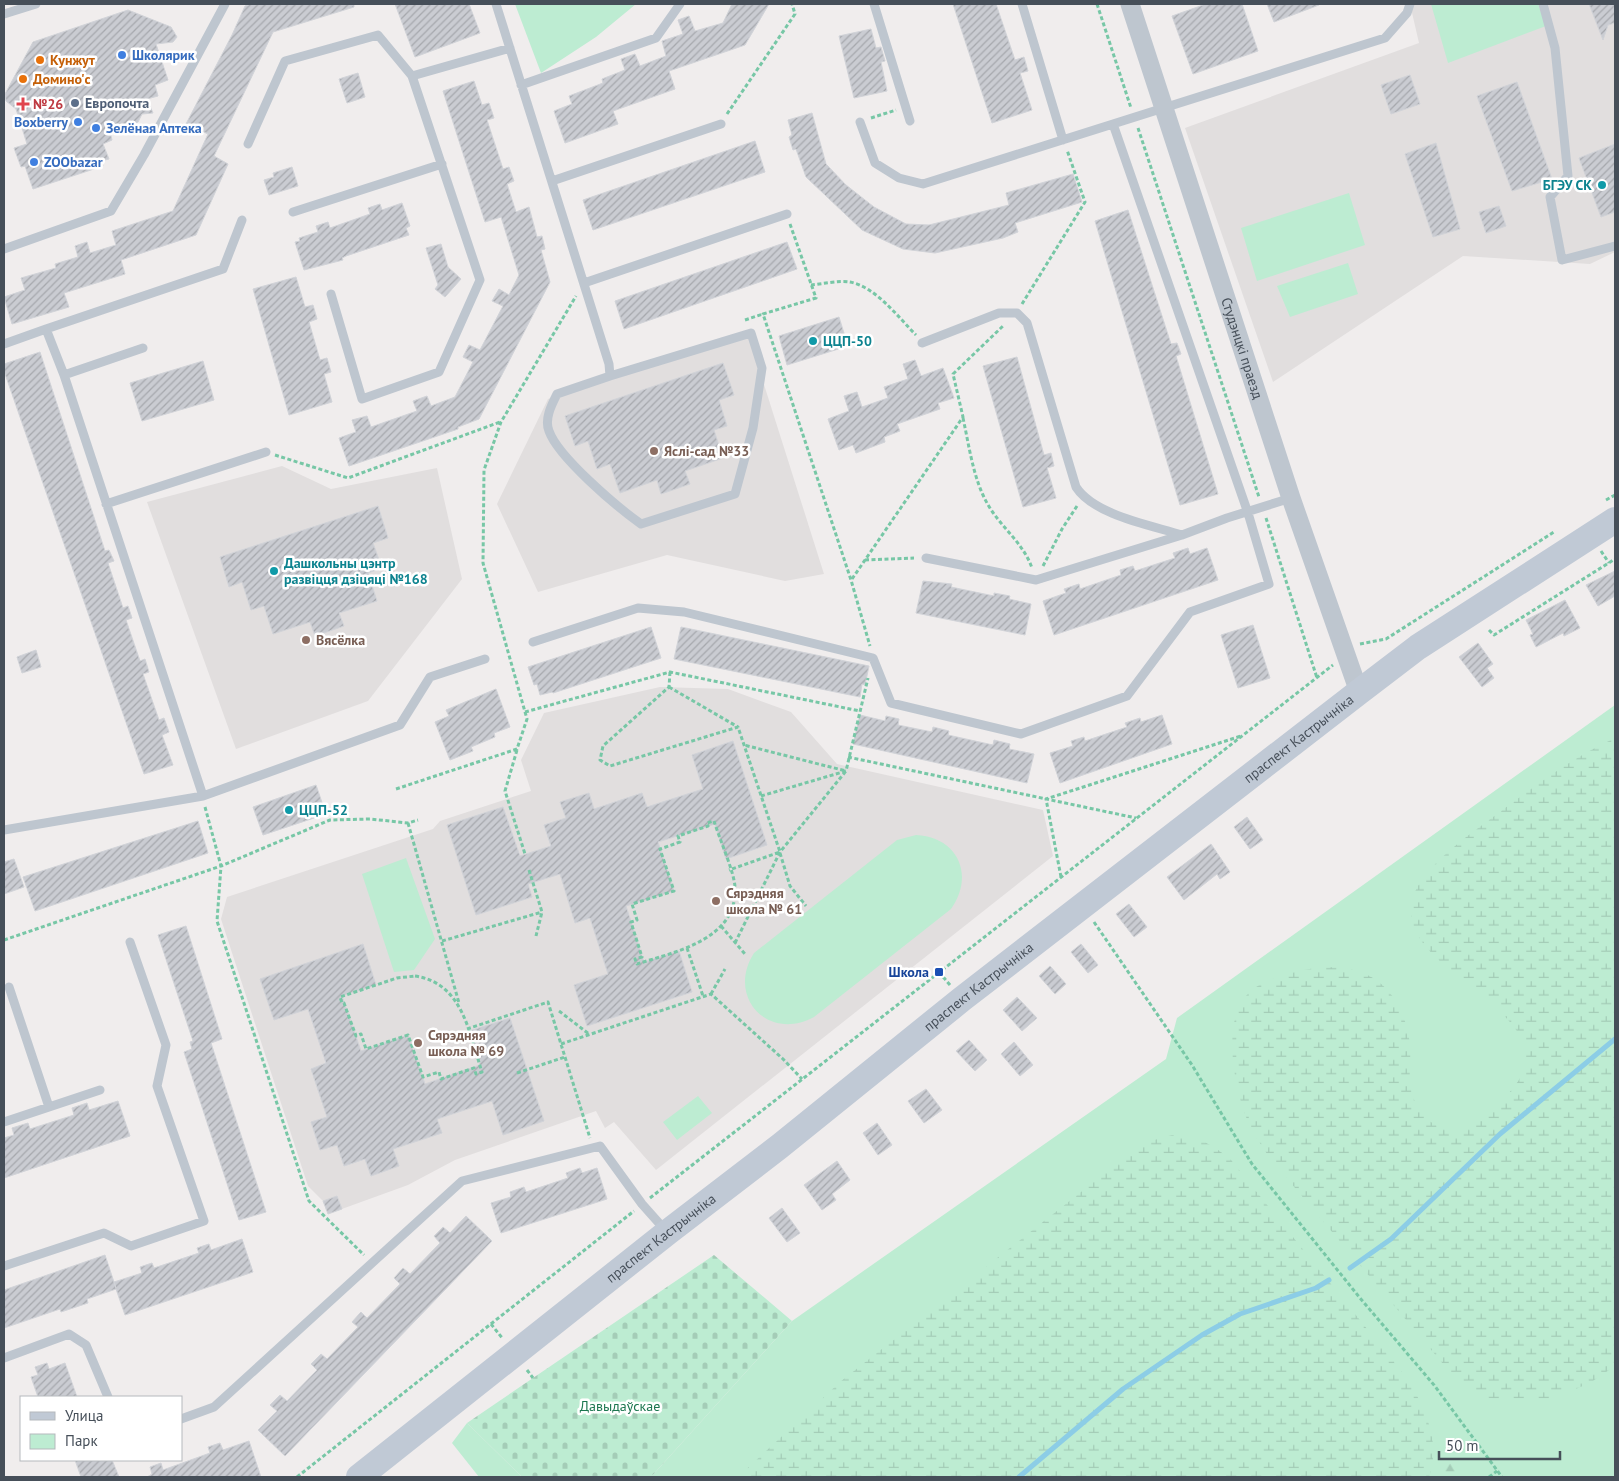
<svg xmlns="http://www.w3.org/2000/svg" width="1619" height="1481" font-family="'PT Sans',sans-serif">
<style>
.education{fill:#e1dede}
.green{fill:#bdecd2}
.forest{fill:url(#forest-firs)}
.wetland{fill:url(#wetland-marsh)}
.cemetery{fill:url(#cemetery-stones)}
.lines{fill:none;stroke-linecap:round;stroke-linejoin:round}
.stream{stroke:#8ccde6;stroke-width:5}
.building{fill:url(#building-hatch);stroke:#d1d3d8}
.path{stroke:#77c7a6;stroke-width:3;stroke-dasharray:4 2.5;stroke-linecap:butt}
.lane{stroke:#bec6cf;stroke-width:9}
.street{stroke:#bec6cf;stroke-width:19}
.secondary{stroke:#c0c9d5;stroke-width:26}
.shop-dot{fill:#3f7fe0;stroke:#fff;stroke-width:2}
.food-dot{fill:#e8710a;stroke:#fff;stroke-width:2}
.service-dot{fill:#5c6f8a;stroke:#fff;stroke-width:2}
.health-dot{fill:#e0444e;stroke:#fff;stroke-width:2}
.culture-dot{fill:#0f9aa8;stroke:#fff;stroke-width:2}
.education-dot{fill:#8d6e63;stroke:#fff;stroke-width:2}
.transit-dot{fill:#1a4fb4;stroke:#fff;stroke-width:2}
.labels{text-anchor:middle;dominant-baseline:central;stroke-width:5;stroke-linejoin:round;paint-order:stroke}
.shop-label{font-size:14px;font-weight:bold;fill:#366cbe;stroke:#fff;text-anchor:start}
.food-label{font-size:14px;font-weight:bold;fill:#c56008;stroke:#fff;text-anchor:start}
.service-label{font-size:14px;font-weight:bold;fill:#4e5e75;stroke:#fff;text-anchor:start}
.health-label{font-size:14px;font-weight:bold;fill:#be3a42;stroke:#fff;text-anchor:start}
.culture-label{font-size:14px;font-weight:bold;fill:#0d838f;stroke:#fff;text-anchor:start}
.street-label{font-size:14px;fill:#464f59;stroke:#fff}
.education-label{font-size:14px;font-weight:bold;fill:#785e54;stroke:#fff;text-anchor:start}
.transit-label{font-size:14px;font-weight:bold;fill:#164399;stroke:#fff;text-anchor:end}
.park-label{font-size:14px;fill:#1c764f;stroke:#fff}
</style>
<defs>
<pattern id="forest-firs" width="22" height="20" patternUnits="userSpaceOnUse" patternTransform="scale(1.25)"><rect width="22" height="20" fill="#bdecd2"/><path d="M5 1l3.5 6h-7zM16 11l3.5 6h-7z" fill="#a4ccb7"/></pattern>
<pattern id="wetland-marsh" width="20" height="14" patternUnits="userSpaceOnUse" patternTransform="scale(1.25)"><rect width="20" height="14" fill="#bdecd2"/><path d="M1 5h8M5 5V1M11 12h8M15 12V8" fill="none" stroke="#a4ccb7"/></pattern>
<pattern id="cemetery-stones" width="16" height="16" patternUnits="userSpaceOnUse" patternTransform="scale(1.25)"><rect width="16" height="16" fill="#bdecd2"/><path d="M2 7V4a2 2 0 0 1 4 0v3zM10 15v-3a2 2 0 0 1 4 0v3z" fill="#a4ccb7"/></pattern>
<pattern id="building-hatch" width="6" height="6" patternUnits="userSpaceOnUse" patternTransform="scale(1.25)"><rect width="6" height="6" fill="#caccd2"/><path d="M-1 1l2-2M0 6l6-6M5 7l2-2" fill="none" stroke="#a6a8ad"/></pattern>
</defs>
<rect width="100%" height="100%" fill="#f0eded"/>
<path class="education" d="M1410,4H1615V252L1590,264L1463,256L1273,382L1185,128L1419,43Z
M748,334L824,574L785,581L667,555L538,592L497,504L548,399Z
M282,466L331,489L437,468L462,579L368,701L236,749L147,502Z
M660,687L728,689L791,712L837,764L1043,810L1053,856L656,1170L614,1122L605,1128L596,1111L455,1160L408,1185L328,1214L323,1201L308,1186L221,919L227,897L433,829L440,821L531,791L521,760L544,713Z"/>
<path class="green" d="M515,4H636L596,37L541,73Z
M1431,4H1538L1546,26L1448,63Z
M1349,193L1365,245L1257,281L1241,228Z
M1348,263L1358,294L1290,317L1277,286Z
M1615,705V1477H651L792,1321L1166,1059L1177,1018Z
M916,835C958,837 975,875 951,909L814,1017C768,1042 726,997 754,953L897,840Z
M406,858L435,939L414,970L394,972L362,874Z
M698,1096L712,1113L677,1140L663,1122Z
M467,1423L522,1477H479L452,1443Z"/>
<path class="forest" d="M1449,1456C1463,1458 1471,1464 1476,1477H1429C1433,1465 1437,1461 1449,1456Z"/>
<path class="wetland" d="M1615,738V1366L1590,1383L1554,1398L1517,1402L1483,1397L1454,1377L1269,1157C1264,1149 1259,1142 1254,1134C1237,1104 1221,1031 1243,1000C1255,981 1284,974 1304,970C1363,958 1402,984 1410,1044C1411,1057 1409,1070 1410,1082C1413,1111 1432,1134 1464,1128C1481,1124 1494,1107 1506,1096C1581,1021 1418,980 1411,916C1410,903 1414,891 1421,881C1439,856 1465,838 1489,820C1529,790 1569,759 1615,738Z
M1172,1135C1199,1137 1211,1143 1231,1160L1409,1381C1426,1411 1441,1443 1429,1477H738L840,1382L1124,1158L1147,1142Z"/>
<path class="cemetery" d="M714,1255L792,1321L651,1477H522L467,1423Z"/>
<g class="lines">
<path class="stream" d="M1350,1268L1391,1239L1500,1134L1615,1039
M1019,1477L1123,1389L1202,1335L1240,1314L1316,1288L1329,1280"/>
</g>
<path class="building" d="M251,4H354V7L273,32L214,156L228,164L196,235L121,260L125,274L64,293L69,307L12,324L4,297L25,290L21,278L56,268L55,264L78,257L75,246L87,242L90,253L116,245L112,231L173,211L208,134L186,124L232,35L245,6Z
M395,4H469L480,33L415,57Z
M732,4H769L745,45L669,71L675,89L613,111L618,124L565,143L554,111L572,104L569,96L603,83L602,79L625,70L621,59L635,54L640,66L666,56L662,41L683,34L678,20L689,16L695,31L723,23Z
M953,4H996L1015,60L1024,57L1028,71L1020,73L1032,110L992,123Z
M1206,4H1242L1258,51L1193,74L1172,16Z
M1267,4H1319V5L1274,22Z
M1589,4H1615V23L1608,25L1603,40Z
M128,10L171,27L177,37L173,42L156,44L168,80L155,85L158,96L147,99L153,113L142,114L138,122L110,132L112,140L103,144L109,159L101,161L103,166L33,189L25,166L21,167L14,148L27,144L16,109L6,101L5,94L33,42Z
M871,29L876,48L881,47L885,61L881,62L887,91L854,98L839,36Z
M358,73L365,97L347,103L339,79Z
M1410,75L1420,104L1391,114L1381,85Z
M474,81L482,105L489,103L494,118L487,120L503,169L509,167L514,181L507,184L516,212L529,207L537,237L542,236L545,249L541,250L550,282L479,419L458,427V429L349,466L339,438L356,432L352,420L367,416L371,427L417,411L413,401L427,396L431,406L455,397L473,362L463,357L469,345L480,350L503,306L492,301L499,289L509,295L519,275L501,217L485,222L443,91Z
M1517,82L1552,179L1512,191L1477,96Z
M812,113L826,164L846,185L874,207L906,224L929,225L1009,205L1006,193L1073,174L1082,202L1015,223L1018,232L1003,238L935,253L903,249L862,230L806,177L796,149L793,150L789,137L792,135L788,120Z
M755,141L765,172L593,230L583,200Z
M1436,143L1460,229L1433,237L1405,154Z
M1615,144V212L1601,217L1579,158Z
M292,167L298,186L269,195L264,180L274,177L273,173Z
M402,203L410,226L406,228L409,235L346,256L342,258L343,260L304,270L295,242L300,241L299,238L318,232L316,226L328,222L330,228L370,214L368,208L380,204L382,210Z
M1499,206L1506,226L1486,233L1479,212Z
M1128,210L1171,344L1177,343L1181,354L1176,356L1218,494L1180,505L1095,221Z
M787,242L797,269L624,329L615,301Z
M441,244L448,267L461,279L445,297L435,289L438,285L426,248Z
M296,277L305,307L313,305L317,319L309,322L320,360L327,358L331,372L324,374L332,402L289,415L253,289Z
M839,317L848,346L787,365L779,336Z
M40,352L105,551L109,550L114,561L108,563L123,608L128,606L132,618L126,620L140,661L145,659L149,672L143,674L159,720L164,718L169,732L162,735L173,765L144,774L4,371V364Z
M1017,357L1044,455L1051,453L1054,466L1047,468L1056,498L1023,507L983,366Z
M915,360L921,376L943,368L954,398L938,403L940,409L897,424L900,431L884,437L885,442L856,453L853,445L839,450L828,419L849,411L844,396L857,392L862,407L888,398L884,387L908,379L903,364Z
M203,361L214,400L142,421L130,383Z
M723,363L734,395L719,400L727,426L714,430L723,458L685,471L690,484L661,494L657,480L620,493L610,464L597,469L588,441L575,446L565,416Z
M378,506L388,538L373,543L382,568L368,573L377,601L339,613L344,626L315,636L310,622L273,634L264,606L251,610L242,582L229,587L220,557Z
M1188,548L1190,554L1207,548L1218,580L1054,635L1043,601L1066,593L1064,589L1079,584L1080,589L1121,575L1120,570L1133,566L1135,571L1175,558L1173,553Z
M1615,571V596L1598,606L1586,585Z
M923,581L952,584L951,587L994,596V593L1010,596L1009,599L1031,604L1025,635L916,613Z
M1565,600L1580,628L1564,636L1563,633L1536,647L1530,635L1533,634L1526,620Z
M1253,625L1270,678L1238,688L1221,635Z
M651,627L661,658L553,693L552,692L540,695L537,684L534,685L528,667Z
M681,627L869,666L865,685L862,684L860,697L674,659Z
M1478,643L1493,664L1487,668L1494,678L1482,687L1459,657Z
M36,650L41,667L22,673L17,657Z
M496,689L510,727L494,733L495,737L471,747L473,751L450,760L435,722L449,716L446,710Z
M860,715L885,721L886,716L899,719L898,725L932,732L933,727L949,731L948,735L993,745L994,740L1010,744L1009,749L1034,754L1027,783L853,744Z
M1162,715L1172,744L1060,783L1050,753L1073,746L1071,741L1084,737L1085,741L1127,727L1125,723L1140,718L1141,722Z
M733,741L767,845L726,859L715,824L658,842L674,891L626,906L644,962L679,951L692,992L587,1026L574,985L608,974L590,918L575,923L560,874L528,884L532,897L476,915L447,825L503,807L520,856L551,846L544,825L566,818L560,802L589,793L594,809L642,793L647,807L703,789L692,755Z
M316,785L326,814L263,835L253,807Z
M1247,817L1263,840L1250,849L1234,827Z
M198,821L208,853L35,911L23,877Z
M1211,844L1230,872L1220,879L1217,874L1184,900L1167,877Z
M14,859L24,887L4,894V862Z
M1129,904L1147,927L1134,937L1116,914Z
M186,926L222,1039L211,1043L266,1212L239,1220L184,1052L192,1049L190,1042L193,1041L158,935Z
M363,944L376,985L342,996L361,1051L408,1035L425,1084L480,1065L469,1031L510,1018L544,1121L503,1135L492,1101L437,1119L442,1133L393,1149L399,1166L371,1176L365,1159L344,1166L337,1145L320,1150L311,1122L327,1117L311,1069L326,1063L308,1009L274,1020L260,979Z
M1081,944L1098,965L1088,973L1071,952Z
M1050,966L1066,984L1055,994L1039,976Z
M1017,997L1037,1018L1022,1031L1003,1010Z
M969,1040L987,1060L975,1071L956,1051Z
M1014,1042L1033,1065L1020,1076L1001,1054Z
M926,1089L942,1110L924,1123L908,1101Z
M118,1101L130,1136L4,1178V1138L14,1135L12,1128L28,1123L30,1129L74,1115L72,1108L87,1103L89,1110Z
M877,1123L892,1145L878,1155L863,1133Z
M837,1161L850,1180L832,1194L836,1200L822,1210L804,1185Z
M580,1168L582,1173L597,1168L607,1199L501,1233L491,1203L511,1197L510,1192L524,1187L526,1192L568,1178L566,1173Z
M337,1196L342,1209L328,1214L323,1201Z
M782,1208L800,1233L787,1242L769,1218Z
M466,1216L492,1241L285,1456L258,1430L277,1411L270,1405L280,1395L287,1401L317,1370L311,1364L321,1354L327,1359L358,1327L352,1322L361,1312L367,1318L400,1284L394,1278L403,1268L410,1274L440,1243L434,1236L443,1227L450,1233Z
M242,1239L253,1272L125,1315L116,1289L87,1299L88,1303L61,1312L60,1309L4,1328V1290L105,1255L116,1288L114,1282L142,1273L140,1267L152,1263L154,1268L199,1253L197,1248L209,1244L211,1250Z
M47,1363L49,1369L65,1363L77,1397H38L31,1377L38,1375L35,1367Z
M249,1441L261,1477H147L152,1474L150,1467L161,1463L163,1470L210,1453L208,1447L220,1443L223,1450Z
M75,1460H112L119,1477H81Z"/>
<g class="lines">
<path class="path" d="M1097,4L1131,108
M727,114L795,14L792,4
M871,118L896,110
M1138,128L1259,497
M790,224L816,298L763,314L851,580L870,646
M811,285C823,284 839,280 850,282C876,287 898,317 916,335
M1022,304L1085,202L1067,150
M745,320L763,314
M963,418C969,445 973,478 987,503C1000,527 1023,542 1032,568
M275,455L348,478L500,422
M1606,500L1615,495
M1266,518L1317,678
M1601,551L1609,563
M865,560L914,558
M1043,566L1062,529L1077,506
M852,579L963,417L953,374L1004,325
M1489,630L1494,635L1615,559
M1360,644L1386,639L1554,532
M670,672L669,687L603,746L600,760L610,766L738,727L780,852L729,870
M669,687L738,727
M525,712L670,672L860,711
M517,750L505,791L525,854
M848,757L1136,818
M396,789L517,749L527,719L483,563L484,470L501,422L576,296
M761,796L846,771L868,678
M205,807L221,866L217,921L309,1201L364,1255
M714,821C719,838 734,871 735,887C738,940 674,952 637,964L635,959L642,957L631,922L637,920L632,904L674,891L660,849L680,842L678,836L708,826L707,823Z
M408,823L459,1003
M780,853L790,886L806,906
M529,870L542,912L536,936
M1061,877L1046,799L1241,736
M1094,922L1192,1065L1252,1164L1360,1298L1434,1385L1502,1477
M721,926L745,954
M4,940L221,866L330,820L370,819L408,823L418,820
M442,941L542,912
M735,943L780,852L846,771L744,745
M687,948L703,996
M939,972L950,985
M415,976C463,983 469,1033 482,1072L476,1074L474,1068L441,1079L439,1072L423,1077L408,1035L366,1049L361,1034L356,1036L344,1003H342L340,997L397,978Z
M711,994L725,969
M559,1011L589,1034
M467,1029L548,1002L590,1138
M561,1044L711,994L783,1059L802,1079
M517,1073L565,1057
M650,1198L1333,665
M491,1324L503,1339
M527,1370L533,1378
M297,1477L634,1211
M1489,1477L1497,1471"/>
<path class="lane" d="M496,4L609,364L610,376L557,394C552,404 544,419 549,431C558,457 617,507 641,524L735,494L753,428L762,368L751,333L610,376
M874,4L910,121
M1022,4L1063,140
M1543,4L1555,48L1568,176L1550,197L1562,260L1615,246
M4,14L36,4
M521,85L656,38L680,4
M860,122L875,163L899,178L923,184L1385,38L1407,13L1410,4
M248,144L285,61L378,35L412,76L510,48
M552,181L721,124
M293,212L442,164
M4,249L111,211L144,155L225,4
M584,283L787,214
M331,294L362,399L439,372L480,280L412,76
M46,329L223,269L242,220
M922,343L999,313H1017L1027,323L1076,487C1094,515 1150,525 1182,535
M4,344L46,329L64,375L203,796L4,830
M64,375L143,348
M106,504L266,452
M926,558L1036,580L1182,535L1227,518L1291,498
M533,642L638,608L684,612L873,658L891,703L1021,734L1127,696L1190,612L1269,584L1248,513L1113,124
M203,796L400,725L430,677L485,659
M9,987L49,1107
M4,1122L100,1090
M4,1266L104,1233L131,1246L204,1221L157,1086L166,1045L130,942
M4,1358L69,1334L86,1345L108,1397
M181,1419L214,1407L462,1181L600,1146L642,1204L666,1231"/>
<path class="street" id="s1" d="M1130,4L1291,498L1359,692"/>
<path class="secondary" id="s2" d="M359,1477L668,1232L780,1146L962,999L1359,692L1418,647L1615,520"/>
</g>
<g class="shop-dot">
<circle cx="122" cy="55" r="5"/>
<circle cx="78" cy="122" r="5"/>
<circle cx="96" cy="128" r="5"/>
<circle cx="34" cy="162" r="5"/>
</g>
<g class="food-dot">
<circle cx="40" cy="60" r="5"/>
<circle cx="23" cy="79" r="5"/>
</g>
<circle class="service-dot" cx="75" cy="103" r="5"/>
<path class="health-dot" d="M20.5 96.5h5v5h5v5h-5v5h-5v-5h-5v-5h5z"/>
<g class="culture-dot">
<circle cx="1602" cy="185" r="5"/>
<circle cx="813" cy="341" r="5"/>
<circle cx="274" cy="571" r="5"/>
<circle cx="289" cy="810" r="5"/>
</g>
<g class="education-dot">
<circle cx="654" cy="451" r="5"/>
<circle cx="306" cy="640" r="5"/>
<circle cx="716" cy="901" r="5"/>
<circle cx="418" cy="1043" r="5"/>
</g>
<rect class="transit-dot" x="934" y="967" width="10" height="10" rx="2.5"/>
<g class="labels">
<g class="shop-label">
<text x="132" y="55">Школярик</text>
<text x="68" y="122" text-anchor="end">Boxberry</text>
<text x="106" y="128">Зелёная Аптека</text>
<text x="44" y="162">ZOObazar</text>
</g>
<g class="food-label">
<text x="50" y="60">Кунжут</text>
<text x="33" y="79">Домино'c</text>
</g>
<g class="service-label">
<text x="85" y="103">Европочта</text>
</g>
<g class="health-label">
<text x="33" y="104">№26</text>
</g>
<g class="culture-label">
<text x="1592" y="185" text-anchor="end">БГЭУ СК</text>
<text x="823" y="341">ЦЦП-50</text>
<text x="284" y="563">Дашкольны цэнтр<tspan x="284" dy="16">развіцця дзіцяці №168</tspan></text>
<text x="299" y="810">ЦЦП-52</text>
</g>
<g class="street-label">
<text stroke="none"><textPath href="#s1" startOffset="362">Студэнцкі праезд</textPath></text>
<text stroke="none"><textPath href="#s2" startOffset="1195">праспект Кастрычніка</textPath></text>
<text stroke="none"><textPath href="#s2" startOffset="790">праспект Кастрычніка</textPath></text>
<text stroke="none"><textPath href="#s2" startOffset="385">праспект Кастрычніка</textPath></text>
</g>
<g class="education-label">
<text x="664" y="451">Яслі-сад №33</text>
<text x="316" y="640">Вясёлка</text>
<text x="726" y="893">Сярэдняя<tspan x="726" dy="16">школа № 61</tspan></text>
<text x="428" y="1035">Сярэдняя<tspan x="428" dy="16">школа № 69</tspan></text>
</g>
<g class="transit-label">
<text x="929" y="972">Школа</text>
</g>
<g class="park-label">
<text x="620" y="1406">Давыдаўскае</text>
</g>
</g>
<rect width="1619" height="1481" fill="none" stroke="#464f59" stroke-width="10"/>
<rect x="20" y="1396" width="162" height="65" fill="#ffffff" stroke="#b5b9bd"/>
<rect x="30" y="1412" width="25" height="8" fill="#c0c9d5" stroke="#b5b9bd"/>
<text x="65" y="1421" font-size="15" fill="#464f59">Улица</text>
<rect x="30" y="1434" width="25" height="15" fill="#bdecd2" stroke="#b5b9bd"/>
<text x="65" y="1446" font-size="15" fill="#464f59">Парк</text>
<path d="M1439 1451v8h121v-8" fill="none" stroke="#464f59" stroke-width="2.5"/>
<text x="1446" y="1451" font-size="15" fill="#464f59" stroke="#ffffff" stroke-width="4" paint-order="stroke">50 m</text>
</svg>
